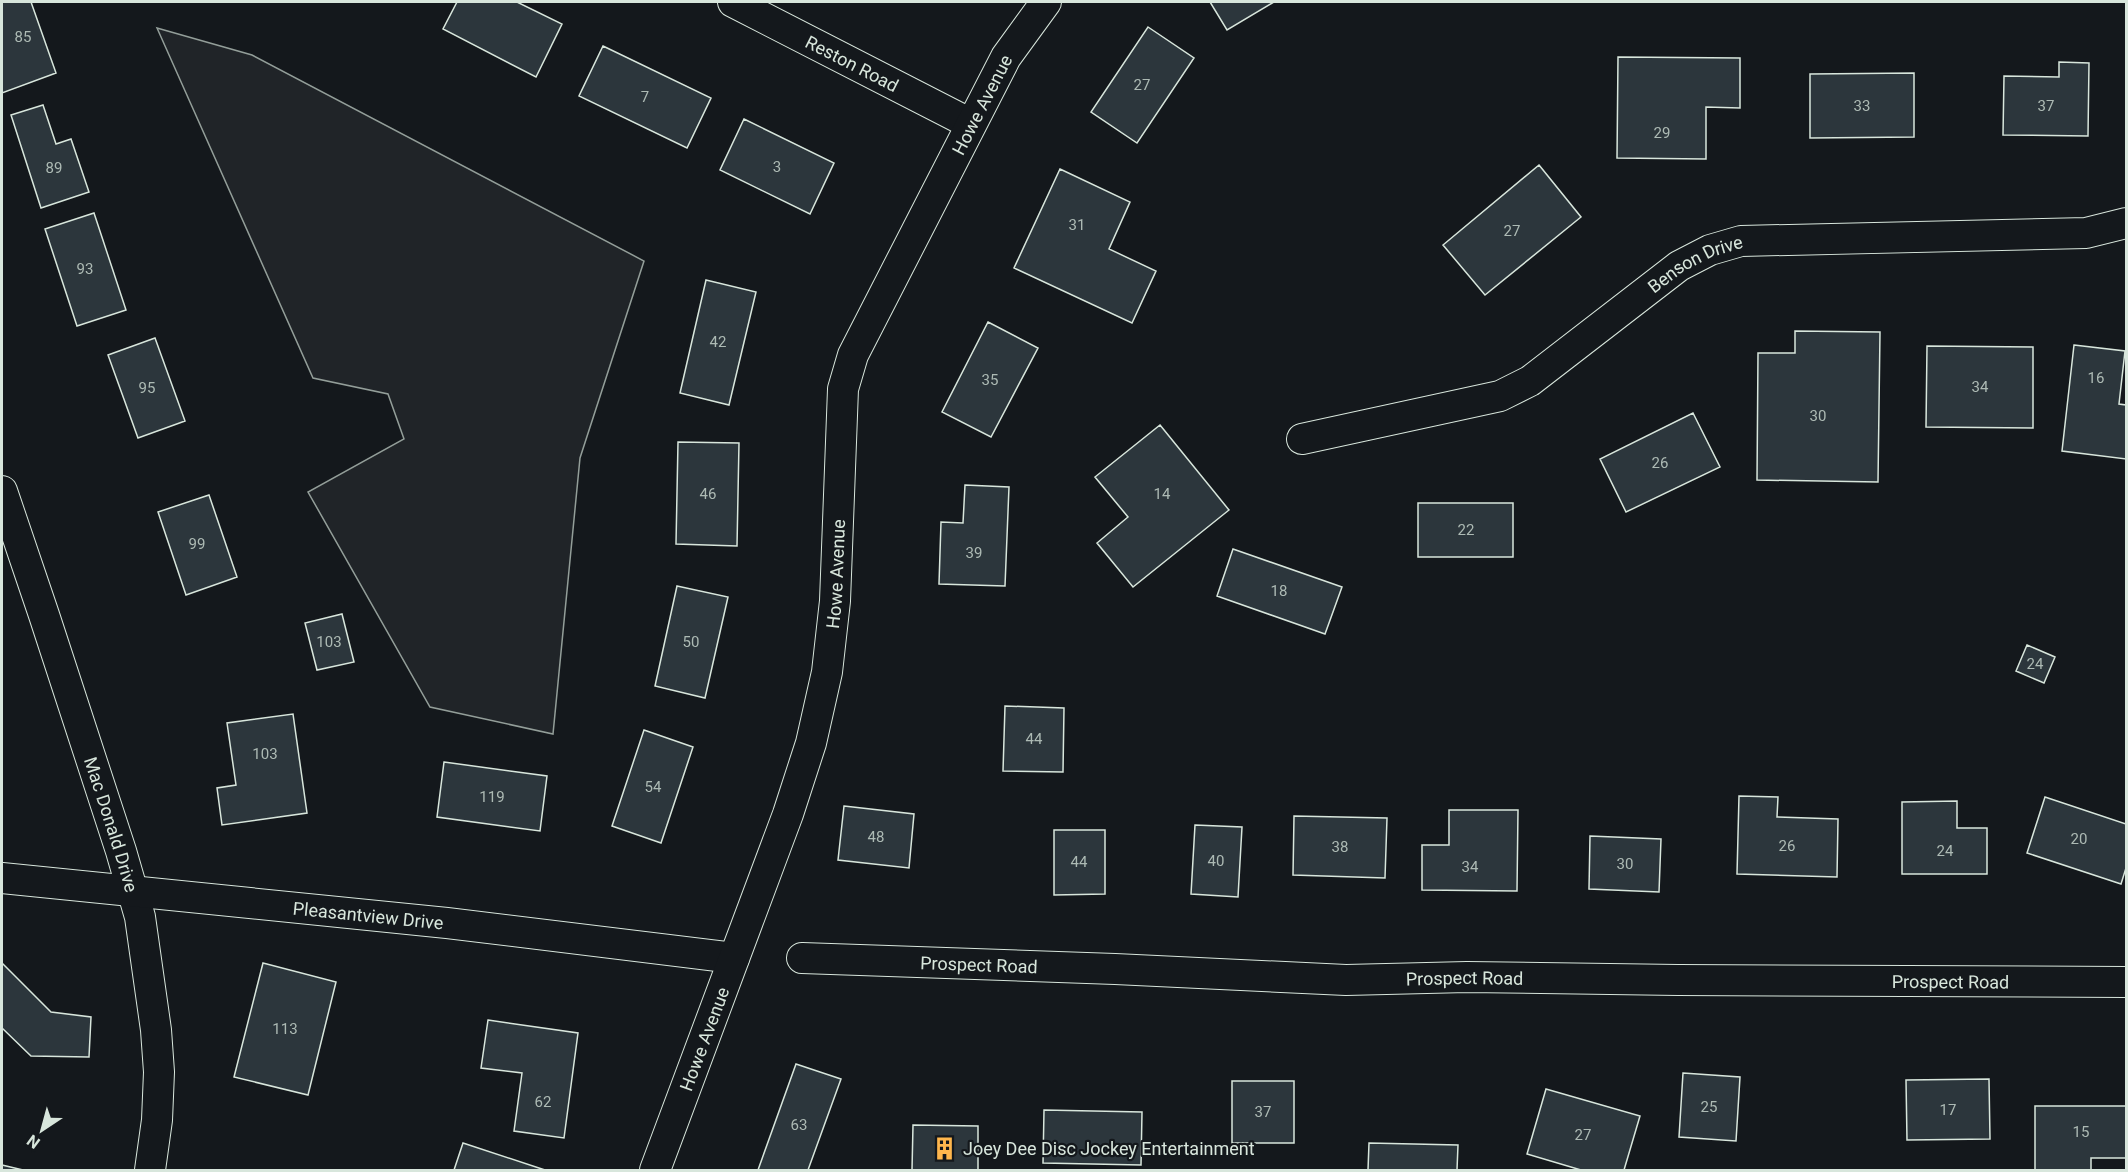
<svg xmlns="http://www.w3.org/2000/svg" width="2128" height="1172" font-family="Roboto,sans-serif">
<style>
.green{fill:#202428;stroke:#939e99;stroke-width:1.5}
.building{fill:#2c363c;stroke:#d8e6dc;stroke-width:1.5}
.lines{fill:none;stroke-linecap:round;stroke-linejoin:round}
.street-casing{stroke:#d8e6dc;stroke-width:32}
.street{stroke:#14181c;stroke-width:30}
.labels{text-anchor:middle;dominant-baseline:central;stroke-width:4.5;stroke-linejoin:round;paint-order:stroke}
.number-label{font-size:15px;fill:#adbab4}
.street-label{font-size:18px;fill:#d8e6dc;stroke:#14181c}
.poi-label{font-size:18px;fill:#d8e6dc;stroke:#14181c;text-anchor:start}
</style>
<rect width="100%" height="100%" fill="#14181c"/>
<path class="green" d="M157,28L252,55L644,261L580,458L553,734L430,707L308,492L404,439L388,394L313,378Z"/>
<path class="building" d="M2,2H31L56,73L2,93Z
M457,2H517L562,24L536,77L443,29Z
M1210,2H1274L1227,30Z
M1148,27L1194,58L1137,143L1091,112Z
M603,46L711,98L687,148L579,96Z
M1618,57L1740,58V108L1706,107V159L1617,158Z
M2059,62L2089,63L2088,136L2003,135L2004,76L2059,77Z
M1914,73V137L1810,138V74Z
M43,105L56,144L71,139L89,192L41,208L11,115Z
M744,119L834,163L810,214L720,170Z
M1539,165L1581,217L1485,295L1443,245Z
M1060,169L1130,202L1109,249L1156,271L1132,323L1014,268Z
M94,213L126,310L77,326L45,229Z
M706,280L756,292L729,405L680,393Z
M988,322L1038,348L991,437L942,412Z
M1795,331L1880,332L1878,482L1757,480L1758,353H1795Z
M155,338L185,421L138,438L108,355Z
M2074,345L2125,351L2119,404L2126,405V459L2062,451Z
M1927,346L2033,347V428L1926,427Z
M1693,413L1720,467L1626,512L1600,459Z
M1160,425L1229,510L1133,587L1097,543L1128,517L1095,477Z
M678,442L739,443L737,546L676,544Z
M965,485L1009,487L1005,586L939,584L941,522L963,523Z
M209,495L237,577L186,595L158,512Z
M1418,503H1513V557H1418Z
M1233,549L1342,587L1325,634L1217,596Z
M677,586L728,597L705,698L655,686Z
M342,614L354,662L317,670L305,623Z
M2027,645L2055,657L2044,683L2016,671Z
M1005,706L1064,708L1063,772L1003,771Z
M293,714L307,813L222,825L217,788L236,785L227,723Z
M644,730L693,747L661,843L612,826Z
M444,762L547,776L540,831L437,817Z
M1739,796L1778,797L1777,817L1838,819L1837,877L1737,874Z
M2045,797L2126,824V868L2121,884L2027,853Z
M1957,801V828H1987V874H1902V802Z
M844,806L914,814L909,868L838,860Z
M1449,810H1518L1517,891L1422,890V845H1449Z
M1294,816L1387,818L1385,878L1293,875Z
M1195,825L1242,827L1238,897L1191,894Z
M1054,830H1105V894L1054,895Z
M1590,836L1661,839L1659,892L1589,889Z
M2,963L51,1012L91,1017L89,1057L31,1056L2,1028Z
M263,963L336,982L308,1095L234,1077Z
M488,1020L578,1033L564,1138L514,1131L522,1073L481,1068Z
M796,1064L841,1079L808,1170H758Z
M1683,1073L1740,1077L1736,1141L1679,1137Z
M1989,1079L1990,1139L1907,1140L1906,1080Z
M1232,1081H1294V1143H1232Z
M1546,1089L1640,1116L1624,1170H1581L1527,1154Z
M2035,1106H2126V1158H2091V1170H2035Z
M1044,1110L1142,1112L1141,1165L1043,1163Z
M913,1125L978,1126V1170H912Z
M463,1143L545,1170H454Z
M1369,1143L1458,1145L1457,1170H1368Z
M2,1165L23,1170H2Z"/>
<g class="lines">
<defs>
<g id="street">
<path id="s1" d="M733,2L971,124"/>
<path id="s2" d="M1302,439L1500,396L1530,381L1679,266L1710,250L1741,241L2086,233L2126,223"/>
<path id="s3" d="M2,491L44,615L121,851L140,917L156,1030L159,1072L157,1120L150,1170"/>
<path id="s4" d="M2,878L447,923L734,958"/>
<path id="s5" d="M802,958L1115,969L1346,980L1467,977L1678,980L2126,982"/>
<path id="s6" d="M655,1170L788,814L811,743L827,672L835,601L843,389L853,355L1006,57L1046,2"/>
</g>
</defs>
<use href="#street" class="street-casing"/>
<use href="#street" class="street"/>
</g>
<defs>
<symbol id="building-bare" viewBox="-9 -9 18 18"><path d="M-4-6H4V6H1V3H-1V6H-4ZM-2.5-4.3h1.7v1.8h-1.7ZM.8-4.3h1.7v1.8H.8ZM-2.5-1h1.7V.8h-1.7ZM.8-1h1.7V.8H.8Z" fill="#ffb74d" stroke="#14181c" stroke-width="2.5" paint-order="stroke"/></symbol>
</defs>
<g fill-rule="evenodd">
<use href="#building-bare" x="928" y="1132" width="33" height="33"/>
</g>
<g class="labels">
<g class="number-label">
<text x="23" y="37">85</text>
<text x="1142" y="85">27</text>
<text x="645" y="97">7</text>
<text x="1862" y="106">33</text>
<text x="2046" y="106">37</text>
<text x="1662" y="133">29</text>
<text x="777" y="167">3</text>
<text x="54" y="168">89</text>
<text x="1077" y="225">31</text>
<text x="1512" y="231">27</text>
<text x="85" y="269">93</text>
<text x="718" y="342">42</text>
<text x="2096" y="378">16</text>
<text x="990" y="380">35</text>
<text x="1980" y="387">34</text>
<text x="147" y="388">95</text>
<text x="1818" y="416">30</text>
<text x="1660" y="463">26</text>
<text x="708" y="494">46</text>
<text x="1162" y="494">14</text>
<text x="1466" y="530">22</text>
<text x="197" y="544">99</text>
<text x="974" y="553">39</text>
<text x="1279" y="591">18</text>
<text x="329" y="642">103</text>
<text x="691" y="642">50</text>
<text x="2035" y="664">24</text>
<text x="1034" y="739">44</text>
<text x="265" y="754">103</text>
<text x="653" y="787">54</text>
<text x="492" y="797">119</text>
<text x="876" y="837">48</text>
<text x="2079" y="839">20</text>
<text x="1787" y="846">26</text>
<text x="1340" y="847">38</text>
<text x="1945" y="851">24</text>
<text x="1216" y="861">40</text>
<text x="1079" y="862">44</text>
<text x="1625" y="864">30</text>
<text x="1470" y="867">34</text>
<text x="285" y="1029">113</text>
<text x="543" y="1102">62</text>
<text x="1709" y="1107">25</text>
<text x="1948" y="1110">17</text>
<text x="1263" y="1112">37</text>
<text x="799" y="1125">63</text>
<text x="2081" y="1132">15</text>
<text x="1583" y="1135">27</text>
</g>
<g class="street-label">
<text stroke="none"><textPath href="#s1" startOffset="134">Reston Road</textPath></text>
<text stroke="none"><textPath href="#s6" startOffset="1128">Howe Avenue</textPath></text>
<text stroke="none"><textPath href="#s2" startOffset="440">Benson Drive</textPath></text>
<text stroke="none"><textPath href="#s6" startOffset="626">Howe Avenue</textPath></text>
<text stroke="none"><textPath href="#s3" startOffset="351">Mac Donald Drive</textPath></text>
<text stroke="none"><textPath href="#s4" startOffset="368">Pleasantview Drive</textPath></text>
<text stroke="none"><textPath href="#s5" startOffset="177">Prospect Road</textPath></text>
<text stroke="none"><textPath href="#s5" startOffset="663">Prospect Road</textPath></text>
<text stroke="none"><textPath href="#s5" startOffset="1149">Prospect Road</textPath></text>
<text stroke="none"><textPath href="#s6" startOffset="140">Howe Avenue</textPath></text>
</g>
<g class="poi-label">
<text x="963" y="1148">Joey Dee Disc Jockey Entertainment</text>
</g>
</g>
<rect width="2128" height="1172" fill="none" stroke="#d8e6dc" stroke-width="6"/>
<g transform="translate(42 1130) rotate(216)" stroke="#14181c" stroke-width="4.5" paint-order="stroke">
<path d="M0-4.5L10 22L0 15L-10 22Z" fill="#d8e6dc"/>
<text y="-9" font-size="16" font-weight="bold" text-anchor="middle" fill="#d8e6dc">N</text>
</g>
</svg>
